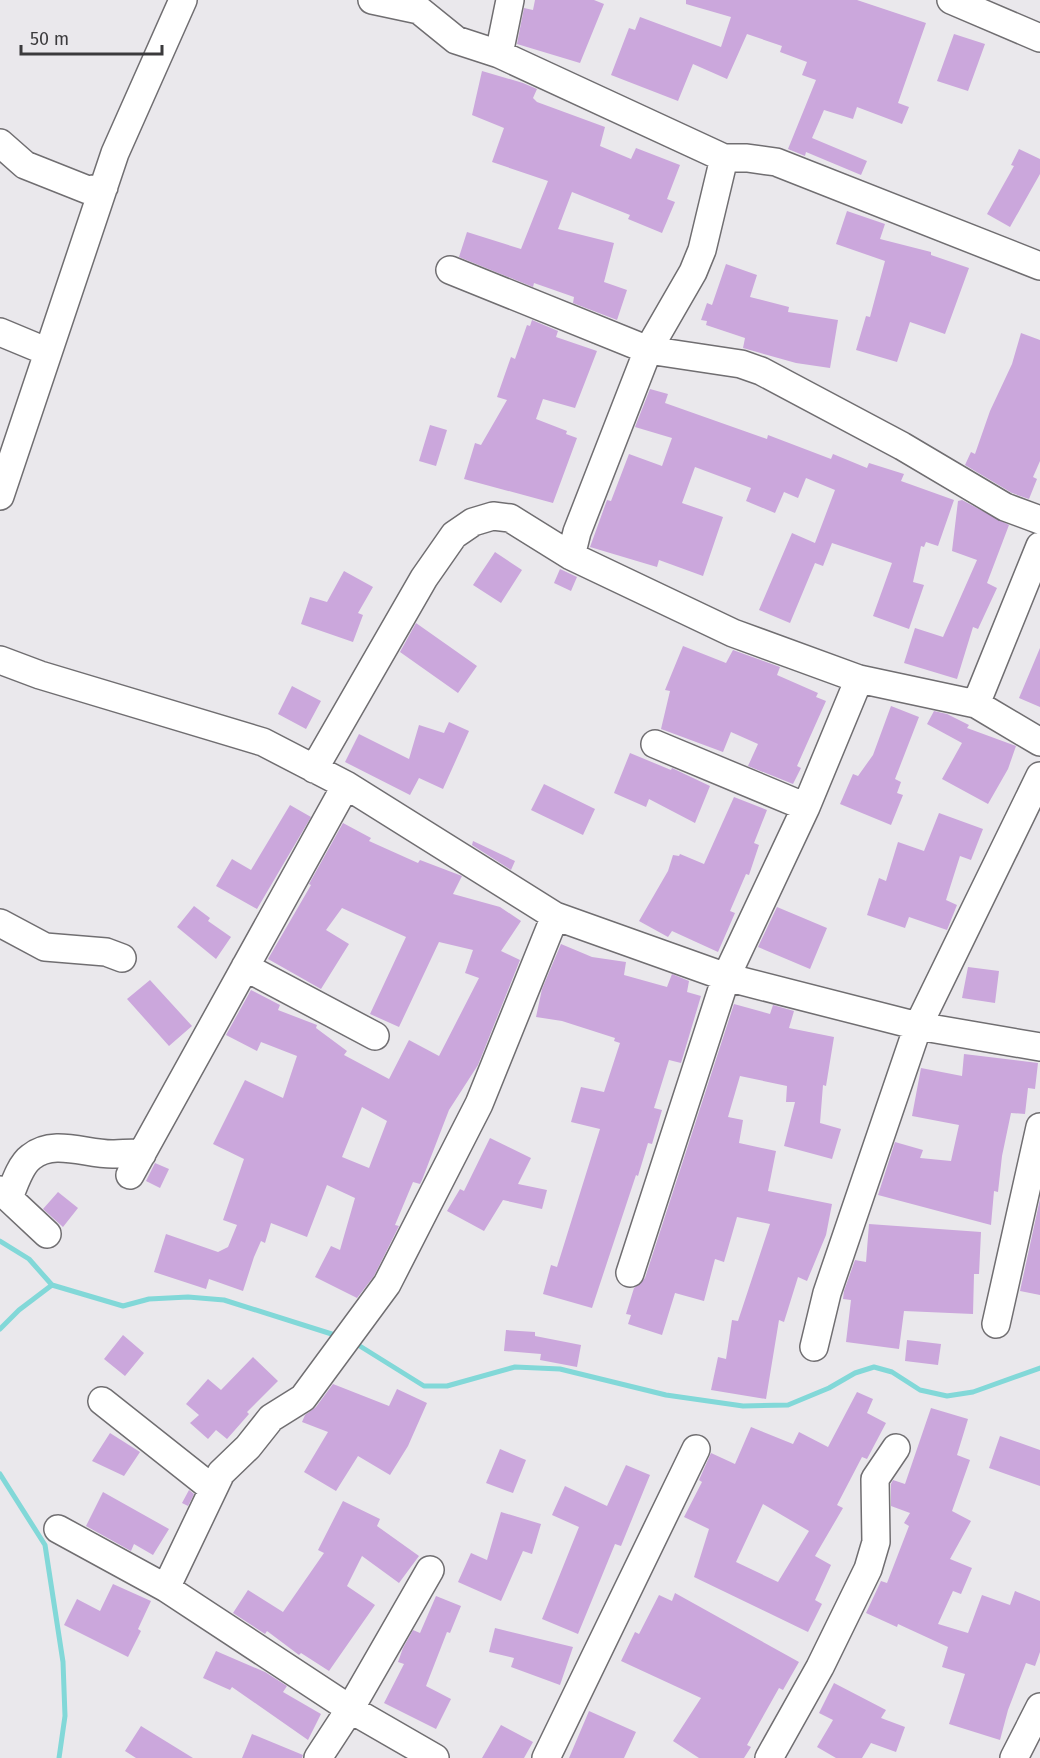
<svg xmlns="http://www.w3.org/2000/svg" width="1040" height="1758" font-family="'Fira Sans',sans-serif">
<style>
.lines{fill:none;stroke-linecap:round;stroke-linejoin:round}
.stream{stroke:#82d8d8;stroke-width:5}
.building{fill:#cba7dc;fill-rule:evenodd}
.minor-casing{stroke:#706e71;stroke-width:30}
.minor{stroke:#fff;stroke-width:27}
</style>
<rect width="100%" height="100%" fill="#eae8ec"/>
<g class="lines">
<path class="stream" d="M0,1241L29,1259L52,1285L123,1306L149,1299L188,1297L224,1300L338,1336
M0,1329L19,1310L52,1285
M355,1343L424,1386H447L515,1367L560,1369L666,1395L743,1406L788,1405L829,1388L855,1373L874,1367L892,1372L920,1390L947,1396L973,1392L1040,1368
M0,1474L45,1545L63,1662L65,1716L59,1758"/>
</g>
<path class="building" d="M535,0H594L604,4L580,63L517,44L524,8L533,10Z
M686,0H857L926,23L898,103L909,107L902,124L857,107L853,119L824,110L812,138L867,161L861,175L806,152L805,156L788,149L816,80L802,75L807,62L780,52L782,46L747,34L727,79L693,64L678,101L611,75L629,28L635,30L640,17L721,47L731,17L686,4Z
M954,34L985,44L968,91L937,81Z
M482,71L523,83L537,89L533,98L537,102L605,127L600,146L631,159L636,148L680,165L667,199L675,202L662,233L628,219L630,215L572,192L558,229L614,243L604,282L627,290L617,320L573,303L574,297L534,283L533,287L459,257L467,232L521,249L548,181L492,162L504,128L472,115Z
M1019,149L1040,159V174L1010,227L987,214L1014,166L1011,165Z
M847,211L885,224L880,239L931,252V255L969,268L945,334L910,322L897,362L856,350L866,316L870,317L885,261L836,244Z
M726,264L757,275L750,297L789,307L788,312L838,320L830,368L796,363L743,348L745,338L706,325L707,321L701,320L707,303L712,305Z
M532,320L558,331L556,337L597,351L575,408L543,399L536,419L567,431L566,434L577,438L553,503L464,479L475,443L481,445L507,400L497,397L511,357L515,359L527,325L530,326Z
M1021,333L1040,340V461L1033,477L1037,479L1029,499L1012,493L965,465L971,452L975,454L990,411L1012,364Z
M650,389L668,394L665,403L767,439L768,435L831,459L833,454L867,468L869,463L904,474L901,481L954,500L938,546L926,542L924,547L921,546L913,582L924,585L909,629L873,616L892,563L832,543L823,566L815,563L790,623L759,610L792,533L815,543L835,490L806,478L798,498L784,492L775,513L746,501L751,488L695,467L682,503L723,517L703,576L659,560L657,567L590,547L607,500L611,501L629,454L662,466L672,438L635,427Z
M430,425L447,430L436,466L419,461Z
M962,500L1009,525L987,583L997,588L978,629L973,627L957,679L904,663L915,628L943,637L977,560L952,551L958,501Z
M495,552L522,570L501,603L473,585Z
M560,569L577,577L571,591L554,583Z
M344,571L373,587L358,613L363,615L353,642L301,624L310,597L327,602Z
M416,623L477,666L458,693L400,652Z
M683,646L726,663L733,650L780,667L777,675L818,693L816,697L826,701L797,766L801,768L793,784L748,766L758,744L731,732L723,752L661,729L670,691L665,690Z
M1040,648V707L1019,698Z
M292,686L321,701L306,729L278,714Z
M891,706L919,717L895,779L901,782L897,793L903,795L891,825L840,804L853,774L858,776L873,755Z
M934,711L947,714L969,725L967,728L1016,746L1008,769L988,804L942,779L962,743L927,724Z
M449,722L469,731L443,789L419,778L410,795L345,762L359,734L409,759L419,725L444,733Z
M630,753L671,770L672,768L710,786L695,823L649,799L646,807L614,793Z
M544,784L595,809L583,835L531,810Z
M734,797L767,810L754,843L759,845L749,875L746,874L730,911L735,913L718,952L672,931L668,937L639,921L668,871L673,855L679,856L680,854L704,864Z
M290,805L311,817L257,909L216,886L232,859L251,870Z
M939,813L983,829L971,860L960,856L946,900L957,905L947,930L909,917L905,928L867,915L879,878L886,881L898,842L924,851Z
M343,823L371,838L369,841L418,863L420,860L462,876L453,894L500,907L521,921L501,951L520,960L478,1065L449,1110L422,1180L420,1184L413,1182L395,1225L399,1226L374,1276L357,1298L315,1277L331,1246L340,1250L355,1198L327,1185L307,1237L271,1223L265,1243L261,1241L254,1257L243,1291L209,1279L206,1289L154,1272L166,1234L218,1252L228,1247L237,1225L223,1220L244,1159L213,1144L245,1080L283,1098L297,1056L261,1042L257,1051L226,1035L251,990L280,1005L278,1010L317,1025L316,1028L347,1051L344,1055L389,1079L409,1040L439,1056L479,978L465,973L473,950L439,942L399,1027L370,1014L406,937L342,908L326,930L349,944L321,989L268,959L311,885L309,884ZM362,1107L387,1121L369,1168L342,1157Z
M473,841L515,861L511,870L472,845Z
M194,906L210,918L208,921L231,937L216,959L177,927Z
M777,907L827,928L810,969L758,947Z
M561,944L592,957L626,962L624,975L667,987L672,974L689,981L687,992L701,996L681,1063L669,1060L654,1108L662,1110L652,1144L648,1143L638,1176L636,1175L592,1308L543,1294L551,1265L557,1267L600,1129L571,1122L581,1087L604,1092L620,1043L614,1041L615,1038L562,1021L536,1017L542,989Z
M968,967L999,971L995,1003L962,998Z
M150,980L192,1026L169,1046L127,999Z
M734,1004L770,1014L773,1005L794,1011L789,1028L834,1037L826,1086L823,1085L820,1123L841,1129L832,1159L784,1146L795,1102H786L787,1086L740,1076L728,1117L743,1120L739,1143L776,1151L768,1191L832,1204L826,1235L807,1281L798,1277L784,1322L779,1320L766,1399L711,1390L718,1357L726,1359L732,1320L738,1321L770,1224L737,1217L724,1262L715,1259L704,1301L675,1293L662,1335L628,1324L631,1315L626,1314L634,1288L645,1278Z
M964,1054L1038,1063L1035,1089L1028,1088L1025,1114L1011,1113L1002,1156L998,1192L994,1191L991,1225L878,1195L895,1142L923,1150L920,1158L951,1161L959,1125L912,1116L921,1068L962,1076Z
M490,1138L531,1158L518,1184L547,1190L542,1209L503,1200L484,1231L447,1211L460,1189L464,1191Z
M155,1163L169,1169L160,1188L146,1181Z
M58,1192L78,1208L63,1227L43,1209Z
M1040,1199V1295L1020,1291Z
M869,1224L981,1232L979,1274H974L973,1314L904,1311L899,1349L846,1342L851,1300L843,1299L844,1291L855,1260L866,1262Z
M506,1330L535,1332V1336L581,1345L577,1367L540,1360L541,1354L504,1351Z
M123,1335L144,1353L125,1376L104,1359Z
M907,1340L941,1344L938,1365L905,1361Z
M253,1357L278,1381L247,1412L249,1414L227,1439L216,1430L208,1439L190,1423L199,1415L186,1404L208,1379L221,1390Z
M333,1384L389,1406L397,1389L427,1403L408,1446L390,1475L358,1456L336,1491L304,1472L328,1432L302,1422L305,1415L316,1407Z
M857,1392L873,1399L867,1413L886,1423L867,1459L862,1457L837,1505L843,1508L815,1556L831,1565L815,1600L822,1604L808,1632L694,1577L709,1529L684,1517L702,1482L699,1480L711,1453L735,1464L751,1427L793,1444L799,1432L828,1447ZM763,1504L809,1531L778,1582L736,1562Z
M931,1408L968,1419L957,1455L970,1460L952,1511L971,1521L950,1559L972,1568L961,1594L953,1591L938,1624L968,1633L982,1595L1010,1605L1015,1591L1040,1601V1652L1035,1666L1026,1663L1008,1710L1000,1740L949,1724L965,1674L942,1667L948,1647L898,1624L897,1627L866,1613L881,1581L887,1583L909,1526L904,1523L910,1513L891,1506V1484L893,1480L905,1484Z
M110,1433L140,1452L124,1476L92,1461Z
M1000,1436L1040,1450V1486L989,1468Z
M500,1449L526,1460L513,1493L486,1483Z
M626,1465L650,1475L621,1546L615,1544L578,1634L542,1619L579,1527L552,1515L565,1486L607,1506Z
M189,1490L194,1494L188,1506L182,1503Z
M103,1492L169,1529L153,1555L134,1544L131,1551L86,1526Z
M343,1501L380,1519L377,1526L419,1556L399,1583L362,1556L347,1586L375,1605L329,1671L301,1653L299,1655L267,1631L265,1634L233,1613L248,1590L283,1612L324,1553L318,1550Z
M501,1512L541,1524L532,1554L523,1551L501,1601L458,1582L471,1553L487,1560Z
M113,1584L151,1601L138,1629L141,1631L128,1657L64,1625L77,1599L100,1611Z
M675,1593L799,1662L783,1690L779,1688L747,1745L751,1747L744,1758H699L673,1741L701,1698L621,1661L635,1632L639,1634L659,1595L672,1601Z
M436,1596L461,1606L450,1633L447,1632L426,1686L451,1699L436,1729L384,1703L404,1664L398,1662L403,1648L413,1630L420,1633Z
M495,1628L573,1647L560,1685L511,1667L514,1658L489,1652Z
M216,1651L265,1672L287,1686L283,1692L321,1714L308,1740L232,1687L230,1690L203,1678Z
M834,1683L886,1710L881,1718L905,1727L896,1752L871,1743L862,1758H836L817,1747L833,1720L819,1713Z
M589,1711L636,1732L624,1758H569Z
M501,1725L533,1742L524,1758H482Z
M141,1726L193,1758H136L125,1751Z
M252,1734L303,1755L302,1758H242Z"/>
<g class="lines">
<defs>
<path id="minor" d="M372,0L419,10L456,40L499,54L724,158H747L776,162L1040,266
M951,0L1040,38
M499,54L510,0
M0,143L25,165L88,190L104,187
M450,270L648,350L741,364L761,371L902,446L1005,507L1040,520
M0,332L48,352
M0,496L115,153L183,0
M571,556L577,532L648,350L693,272L702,250L724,158
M0,660L40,675L263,742L346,785L555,916L726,977L918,1026L1040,1047
M976,704L1040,546
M655,744L806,807
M314,769L424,578L454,535L473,522L493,516L510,518L571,556L733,633L859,679L976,704L1040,742
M0,923L45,947L106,952L122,958
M245,967L375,1036
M130,1175L346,785
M0,1190L47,1234
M9,1198C14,1185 20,1165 31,1157C54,1138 87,1155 114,1154C125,1154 131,1152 142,1154
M630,1273L726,977L806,807L859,679
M996,1324L1040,1127
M814,1347L827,1293L918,1026L1040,776
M102,1401L213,1489
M58,1529L166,1588L350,1709L435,1758
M166,1588L221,1473L248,1447L271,1418L303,1398L387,1284L479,1104L555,916
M318,1758L350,1709L430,1570
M546,1758L696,1449
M769,1758L820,1667L868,1569L876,1542L875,1479L896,1448
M1014,1758L1040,1707"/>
</defs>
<use href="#minor" class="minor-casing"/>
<use href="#minor" class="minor"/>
</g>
<path d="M21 45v9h141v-9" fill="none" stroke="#3b3a3c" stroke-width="3"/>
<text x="30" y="45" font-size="18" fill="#3b3a3c" stroke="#eae8ec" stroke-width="4.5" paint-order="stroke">50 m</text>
</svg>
